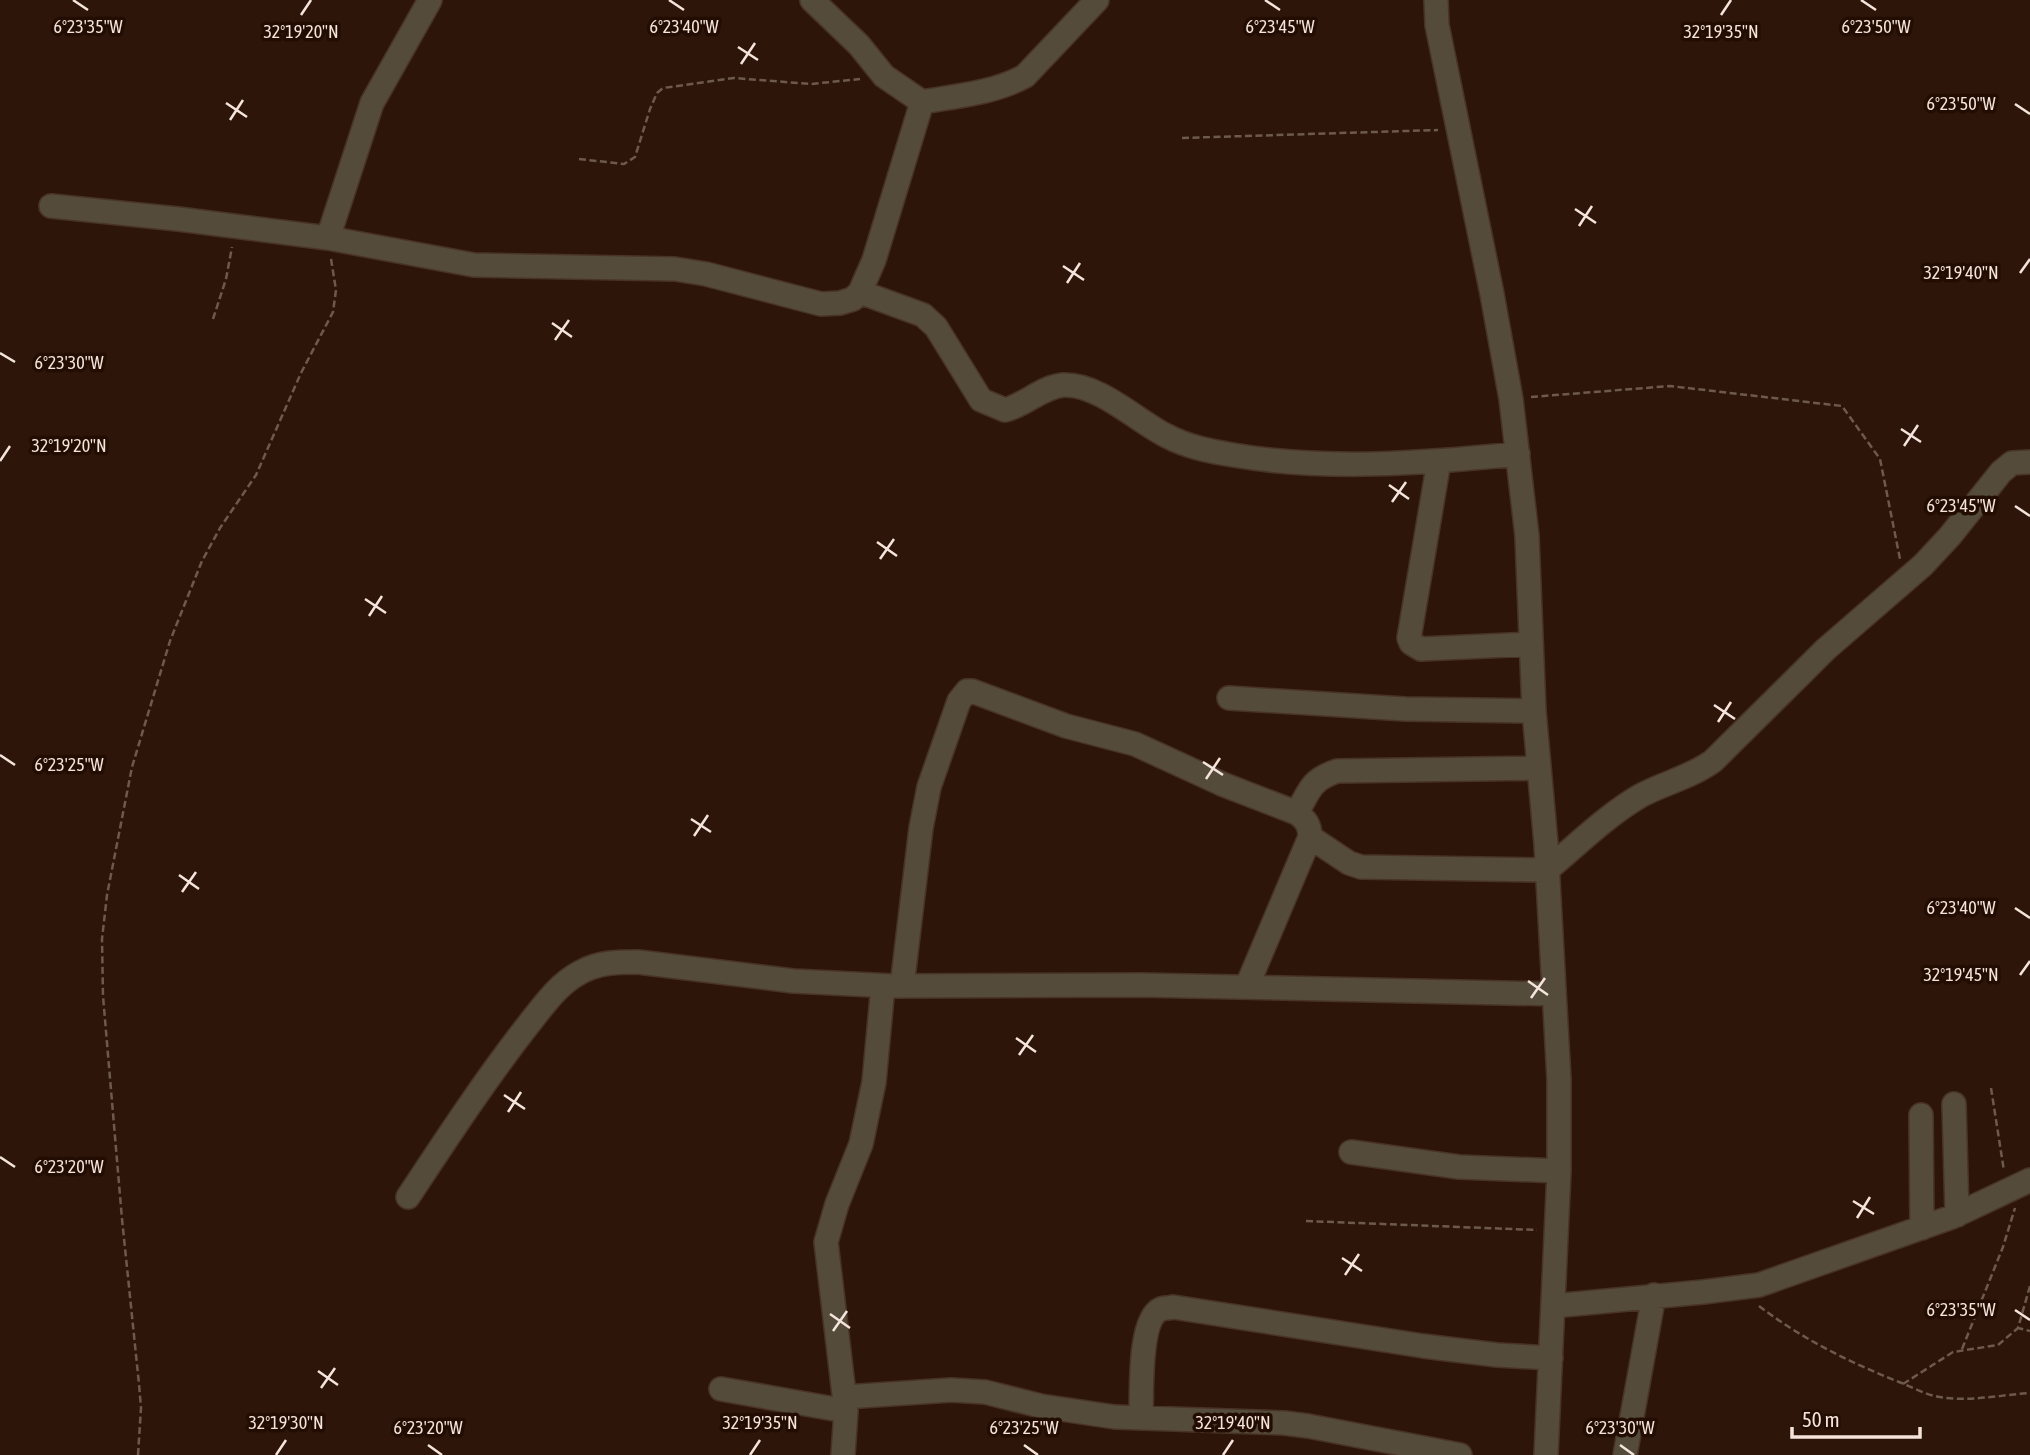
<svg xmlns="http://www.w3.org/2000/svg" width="2030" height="1455" font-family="'Asap Condensed',sans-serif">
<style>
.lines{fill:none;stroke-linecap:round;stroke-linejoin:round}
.minor-casing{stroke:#493327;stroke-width:26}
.path{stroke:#6e594e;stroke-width:2.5;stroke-dasharray:7 3.5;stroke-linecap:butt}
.minor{stroke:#544b3b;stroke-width:23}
.ticks{fill:none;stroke:#f5e4dc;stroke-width:2.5}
.ticks-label{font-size:18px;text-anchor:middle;fill:#f5e4dc;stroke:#230d02;stroke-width:7;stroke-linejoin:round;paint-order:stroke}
</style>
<rect width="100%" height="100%" fill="#2d1609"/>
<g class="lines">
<defs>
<path id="minor" d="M430,0L372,103L328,238L474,265L675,269L706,274L821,304L840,303L853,299L860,292L874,260L922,102C957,96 994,93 1025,76L1097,0
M812,0L859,45L884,76L922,102
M1436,0L1437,25L1492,294L1511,399L1527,536L1534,711L1546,844L1559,1080V1171L1546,1455
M51,206L178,219L328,238
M860,292L923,315L936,327L981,400L1005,410C1025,405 1042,387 1063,385C1098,383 1137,421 1167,436C1188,447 1209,451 1233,455C1326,471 1425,463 1518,454
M1439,461L1409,638L1411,643L1421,649L1531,644
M1229,698L1405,709L1534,711
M1297,813C1310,789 1311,780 1337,771L1539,768
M1310,837L1349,863L1361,867L1547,870C1577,845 1606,816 1640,796C1664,783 1691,777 1713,761L1826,649L1923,565L1950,536L2001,472L2012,463L2030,462
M902,986L921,828L929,787L959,701L967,691H972L1066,726L1135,744L1222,784L1297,813C1306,820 1310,825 1310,837L1247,986
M1954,1104L1957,1215
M1921,1115L1922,1228
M1351,1152L1459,1167L1559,1171
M408,1197C447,1138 485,1080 528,1025C544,1005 558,984 581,972C599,962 618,962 638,962L793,981L892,986L1142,985L1554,994
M1553,1306L1703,1292L1759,1285L1952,1217L2030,1180
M721,1389L846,1411
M845,1397L951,1390L985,1392L1041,1406L1115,1417L1284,1423L1308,1426L1460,1455
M1141,1418C1142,1396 1138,1319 1161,1309C1162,1308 1172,1308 1173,1307L1423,1346L1497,1355L1551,1358
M843,1455L846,1411L826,1242L837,1204L861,1144L874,1082L883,986
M1625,1455L1654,1295"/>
</defs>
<use href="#minor" class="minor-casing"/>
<path class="path" d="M1182,138L1438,130
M579,159L624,164L635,157L650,109L657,93L663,88L734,78L811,84L860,79
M213,319L226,279L232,247
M1531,397L1670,386L1842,406L1880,459L1900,559
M1991,1088L2004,1171
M1306,1221L1537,1230
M2030,1286L2018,1328L2030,1331
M1759,1306C1802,1339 1849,1362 1899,1382C1912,1387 1926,1395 1940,1397C1969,1402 2000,1395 2030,1393
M1962,1349L2003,1247L2015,1208
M1903,1384L1953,1352L1998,1345L2018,1328
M138,1455L141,1408L139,1384L122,1219L103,996L102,939L107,895L132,767L170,641L202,561L220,528L256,475L301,373L333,312L336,290L331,259"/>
<use href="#minor" class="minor"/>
</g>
<path class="ticks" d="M73,0L88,10M669,0L684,10M1265,0L1280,10M1861,0L1876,10M301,15L311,0M1721,15L1731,0M738,47L758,60M741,64L755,43M226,103L247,117M2015,104L2030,114M230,120L243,100M1575,209L1596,223M1579,226L1592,206M1063,266L1084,280M2020,273L2030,259M1067,283L1080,263M552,323L572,337M555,340L569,320M0,353L15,362M1901,429L1921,442M1904,446L1918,425M0,461L10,446M1389,485L1409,499M1392,502L1406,482M2015,506L2030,516M877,542L897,556M880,559L894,539M365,599L386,613M369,616L382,596M1714,705L1735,719M1718,722L1731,702M0,755L15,765M1203,762L1223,775M1206,779L1220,758M691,819L711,832M694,836L708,815M179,875L199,889M182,892L196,872M2015,908L2030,918M2020,975L2030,961M1528,981L1548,995M1531,998L1545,978M1016,1038L1036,1052M1019,1055L1033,1035M504,1095L525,1109M508,1112L521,1092M0,1157L15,1167M1853,1201L1874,1214M1857,1218L1870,1197M1342,1258L1362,1271M1345,1275L1359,1254M2015,1310L2030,1320M830,1314L850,1328M833,1331L847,1311M318,1371L338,1385M321,1388L335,1368M428,1445L442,1455M1024,1445L1038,1455M1620,1445L1634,1455M276,1455L286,1440M750,1455L760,1440M1223,1455L1233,1440"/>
<g class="ticks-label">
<text x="88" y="33">6°23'35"W</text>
<text x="684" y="33">6°23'40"W</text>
<text x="1280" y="33">6°23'45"W</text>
<text x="1876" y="33">6°23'50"W</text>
<text x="301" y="38">32°19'20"N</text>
<text x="1721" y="38">32°19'35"N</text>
<text x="1961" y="110">6°23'50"W</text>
<text x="1961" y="279">32°19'40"N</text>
<text x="69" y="369">6°23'30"W</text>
<text x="69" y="452">32°19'20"N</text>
<text x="1961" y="512">6°23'45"W</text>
<text x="69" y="771">6°23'25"W</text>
<text x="1961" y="914">6°23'40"W</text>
<text x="1961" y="981">32°19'45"N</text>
<text x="69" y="1173">6°23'20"W</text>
<text x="1961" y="1316">6°23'35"W</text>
<text x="286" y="1429">32°19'30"N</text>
<text x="760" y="1429">32°19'35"N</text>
<text x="1233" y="1429">32°19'40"N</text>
<text x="428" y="1434">6°23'20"W</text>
<text x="1024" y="1434">6°23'25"W</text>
<text x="1620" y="1434">6°23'30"W</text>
</g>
<path d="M1792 1427v10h128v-10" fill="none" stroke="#f5e4dc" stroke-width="3.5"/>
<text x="1802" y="1427" font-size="21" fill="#f5e4dc" stroke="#230d02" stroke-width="5" paint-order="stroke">50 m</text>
</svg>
